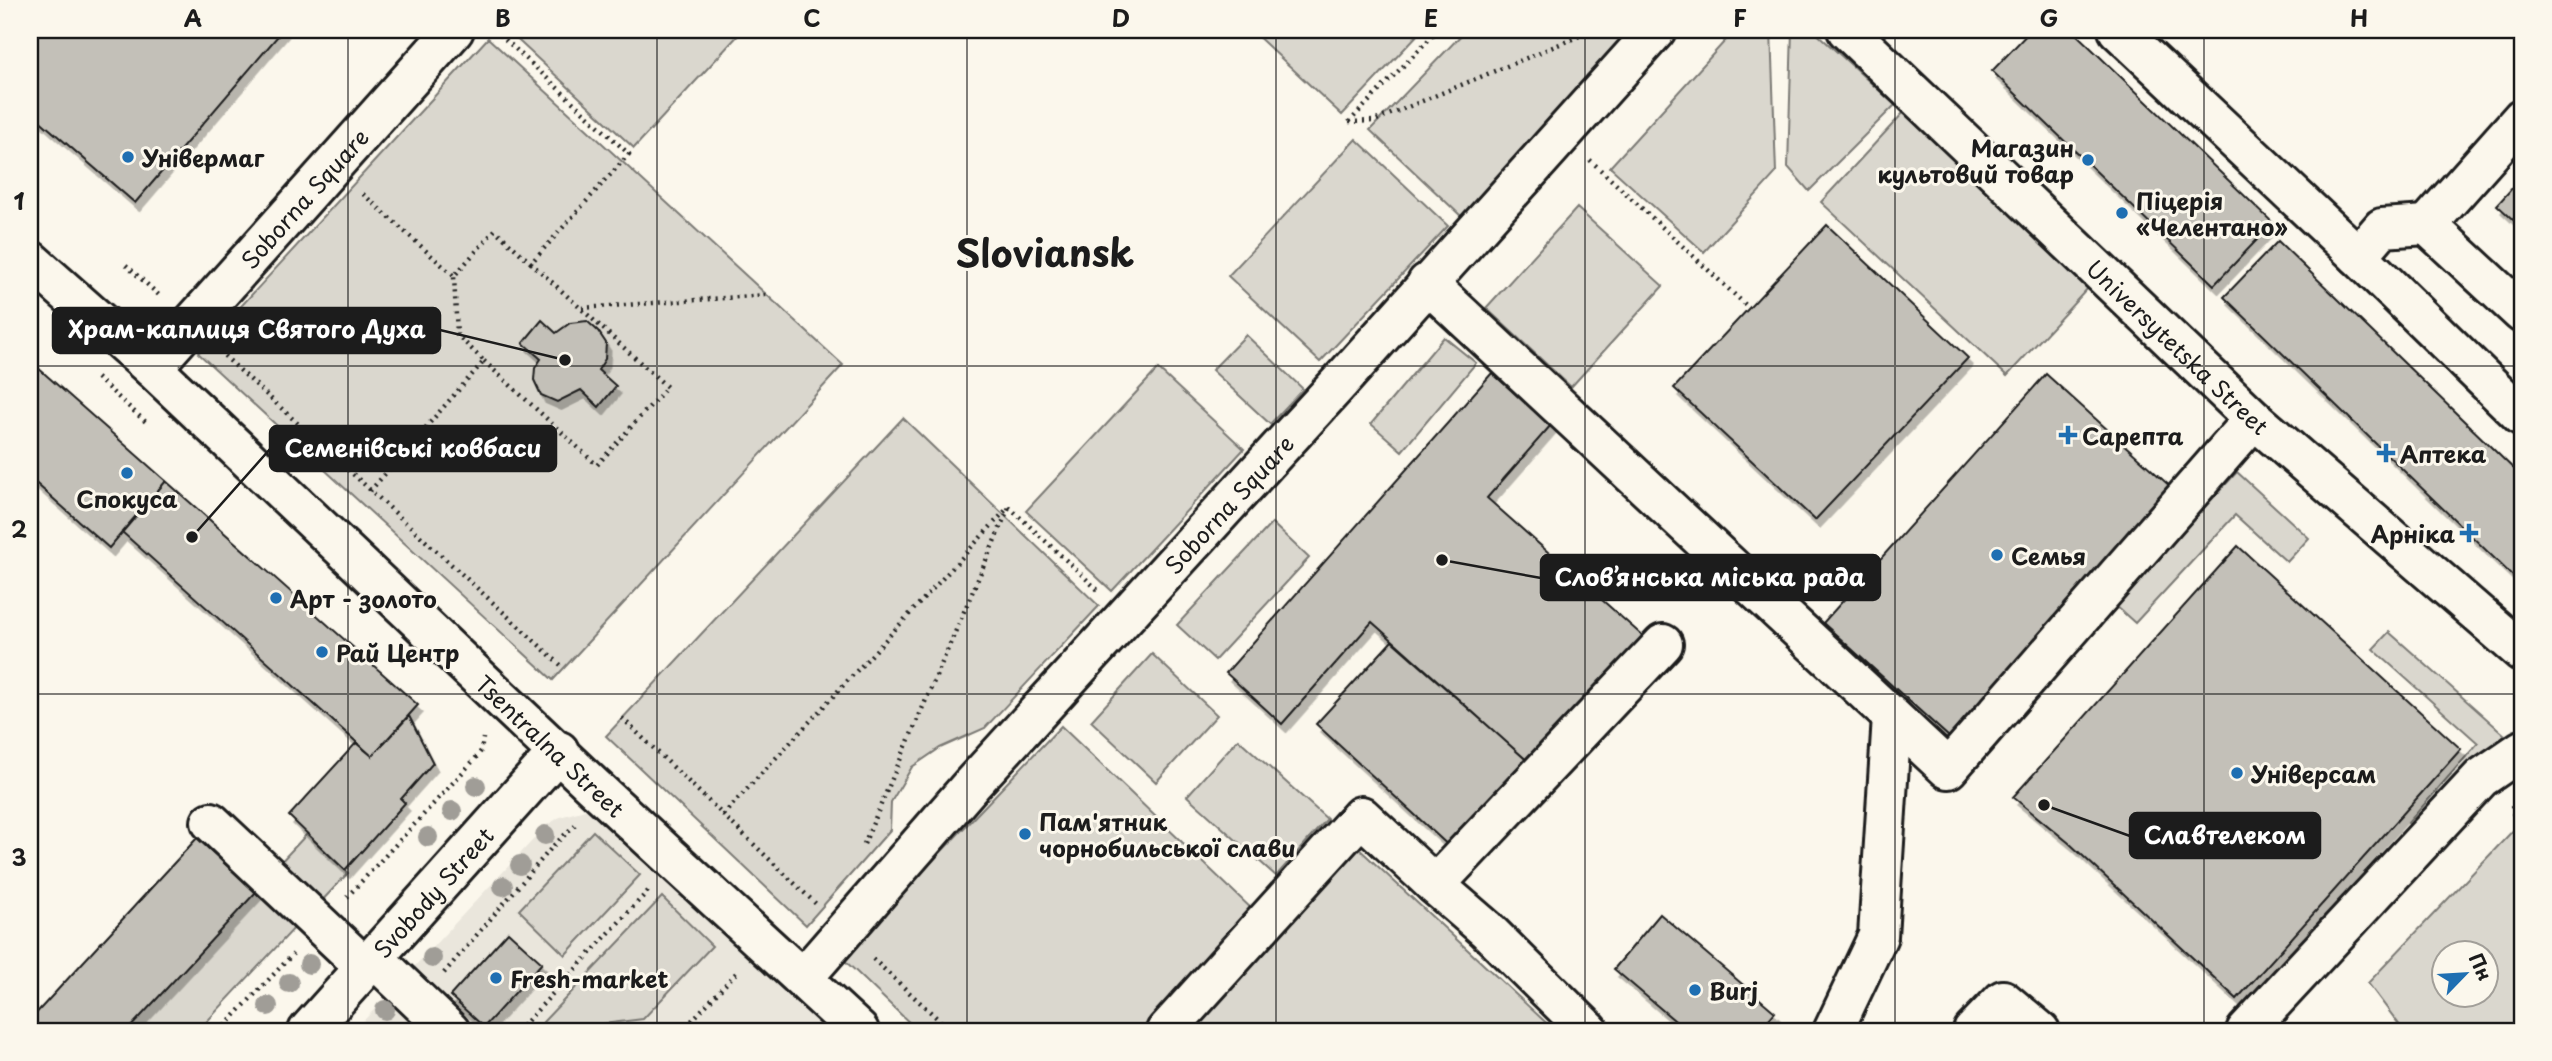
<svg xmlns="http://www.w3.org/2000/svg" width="2552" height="1061" font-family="'Playpen Sans',sans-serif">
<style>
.built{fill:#eae6dc}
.green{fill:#dad7ce;stroke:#7b7a75;stroke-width:2;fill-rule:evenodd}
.building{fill:#c3c0b8;stroke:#1c1c1c;stroke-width:2;filter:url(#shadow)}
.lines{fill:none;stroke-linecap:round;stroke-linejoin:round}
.minor-casing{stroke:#1c1c1c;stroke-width:44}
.path{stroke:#1c1c1c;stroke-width:4.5;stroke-dasharray:2 5;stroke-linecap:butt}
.minor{stroke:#fbf7ec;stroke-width:38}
.tree{fill:#a09d97}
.grid{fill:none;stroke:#1c1c1c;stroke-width:2;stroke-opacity:0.55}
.poi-dot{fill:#1f6fb2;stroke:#fbf7ec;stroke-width:2.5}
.labels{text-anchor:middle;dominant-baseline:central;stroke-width:6;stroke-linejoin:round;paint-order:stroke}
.poi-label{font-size:23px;font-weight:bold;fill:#1c1c1c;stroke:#fbf7ec;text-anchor:start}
.street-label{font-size:23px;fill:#1c1c1c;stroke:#fbf7ec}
.town-label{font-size:37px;font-weight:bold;fill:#1c1c1c;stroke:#fbf7ec}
.leader{fill:none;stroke:#1c1c1c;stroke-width:2.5}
.callout-dot{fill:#1c1c1c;stroke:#fbf7ec;stroke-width:2.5}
.callout{fill:#1c1c1c;stroke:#1c1c1c;stroke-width:2.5}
.callout-label{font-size:24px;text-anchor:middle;font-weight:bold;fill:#fff}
.neatline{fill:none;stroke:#1c1c1c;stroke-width:2.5}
.grid-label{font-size:23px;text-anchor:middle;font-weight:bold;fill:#1c1c1c}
</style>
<defs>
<filter id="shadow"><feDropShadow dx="4.5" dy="8" stdDeviation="0" flood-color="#0004"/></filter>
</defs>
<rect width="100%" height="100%" fill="#fbf7ec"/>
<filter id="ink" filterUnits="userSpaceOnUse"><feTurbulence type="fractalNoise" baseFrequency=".0143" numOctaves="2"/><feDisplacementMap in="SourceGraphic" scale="14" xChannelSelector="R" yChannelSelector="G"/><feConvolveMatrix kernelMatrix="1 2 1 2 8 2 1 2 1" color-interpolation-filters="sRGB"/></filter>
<g filter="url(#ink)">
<path class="built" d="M585,810L598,812L835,1031H354L547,825L560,817Z"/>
<path class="green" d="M507,30H743L634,148Z
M1255,30H1422L1342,115L1253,32Z
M1466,30H1639L1462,217L1370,130Z
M1735,30H1771L1776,173L1704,252L1610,167Z
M1792,30H1813L1895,105L1809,191L1788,167Z
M488,38L843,365L553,680L198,353Z
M1904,112L2089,287L2007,376L1821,202Z
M1356,139L1448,226L1320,362L1228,276Z
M1577,208L1663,286L1571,387L1486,308Z
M1246,335L1303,389L1270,424L1212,370Z
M1444,337L1476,363L1402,451L1371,424Z
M1158,369L1244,449L1112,591L1026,511Z
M903,418L1099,606L985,728L940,748L912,767L891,802L890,830L806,925L606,736Z
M2237,472L2309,538L2287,562L2235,515L2135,623L2115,605Z
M1272,523L1309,558L1215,660L1177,625Z
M2389,632L2505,735L2418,833L2408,823L2478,743L2373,649Z
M1152,654L1217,715L1156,782L1091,721Z
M1061,726L1255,912L1142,1031H918L841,957Z
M1238,739L1327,819L1276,876L1187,796Z
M2522,821V1031H2404L2368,983ZM2444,953H2486V995H2444Z
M593,831L640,875L565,955L519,910Z
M307,834L348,873L317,906L276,867Z
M1356,846L1555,1031H1190Z
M261,886L298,924L198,1031H127Z
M662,897L712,946L643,1019L547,1031L543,1022Z"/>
<path class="building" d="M30,30H283L135,203L30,112Z
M2031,30H2072L2273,223L2214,285L1992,71Z
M2522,177V228L2497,205Z
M1827,225L1968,358L1815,520L1674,388Z
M2278,241L2522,477V585L2224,297Z
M542,320L556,333L570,323L587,321L598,331L606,343L605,359L598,370L616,386L599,407L581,390L557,402L541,395L534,380L535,368L541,359L523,343Z
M37,367L166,481L109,548L30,478V376Z
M1492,373L1551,425L1487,498L1645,638L1532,765L1372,622L1282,724L1226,673Z
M2046,374L2172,488L1949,737L1823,623Z
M166,481L418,705L372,756L122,532Z
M2238,546L2461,749L2237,999L2069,843L2013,797Z
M1392,641L1529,762L1451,848L1316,724Z
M409,716L433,763L401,799L405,803L345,870L289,816L356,743L372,756Z
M197,838L256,892L127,1031H30V1020Z
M1660,914L1775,1012L1759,1031H1687L1614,969Z
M508,932L542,963L484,1027L450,996Z"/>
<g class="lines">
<defs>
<g id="minor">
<path id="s1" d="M1847,30L2254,419L2522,652"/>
<path d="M2118,30L2358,256L2382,228L2427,225"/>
<path d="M2522,118L2427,225L2522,313"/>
<path d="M2358,256L2522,416"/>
<path id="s2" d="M30,260L152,368L592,785L859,1031"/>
<path d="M1427,283L1948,769L2254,419"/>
<path id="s3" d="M152,368L454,30"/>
<path d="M211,822L365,967"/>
<path d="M1435,885L1663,644"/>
<path d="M374,958L450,1031"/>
<path id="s4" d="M803,978L972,784L1340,382L1656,30"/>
<path id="s5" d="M308,1031L559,751"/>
<path d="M1166,1031L1361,816L1435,885L1486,929L1589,1031"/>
<path d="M1833,1031L1878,936L1892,717"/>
<path d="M1973,1031L2003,1000L2040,1031"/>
<path d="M2246,1031L2481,778L2522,750"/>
</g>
</defs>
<use href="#minor" class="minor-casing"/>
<path class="path" d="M1349,122L1374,121L1594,30
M1349,122L1438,30
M1590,160L1749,308
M363,194L454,276L495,230L531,263L629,154L495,30
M126,265L161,297
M582,308L767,295
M219,351L564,668
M484,361L597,465L667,387L531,263
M97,378L148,424
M370,491L484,361L457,335L454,276
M1009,507L1098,590
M622,718L816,904
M2512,806L2522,860
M723,815L1006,510
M864,844L1009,507
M347,897L475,759L481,751L483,738
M873,959L951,1031
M444,973L554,845L575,825
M220,1031L293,954
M518,1031L648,891
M682,1031L736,973"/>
<use href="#minor" class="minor"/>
</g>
<g class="tree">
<circle cx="476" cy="786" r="10"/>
<circle cx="452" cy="811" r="10"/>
<circle cx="545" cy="835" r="10"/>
<circle cx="428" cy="837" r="10"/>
<circle cx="520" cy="865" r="10"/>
<circle cx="503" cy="886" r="10"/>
<circle cx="432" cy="958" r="10"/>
<circle cx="309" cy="964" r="10"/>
<circle cx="289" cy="983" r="10"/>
<circle cx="268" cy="1006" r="10"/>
<circle cx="385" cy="1010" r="10"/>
</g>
</g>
<path class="grid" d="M348,30V1031M657,30V1031M967,30V1031M1276,30V1031M1585,30V1031M1895,30V1031M2204,30V1031M30,366H2522M30,694H2522"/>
<g class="poi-dot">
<circle cx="128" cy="157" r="7"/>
<circle cx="2088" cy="160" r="7"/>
<circle cx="2122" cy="213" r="7"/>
<path d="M2064.5 424.5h7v7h7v7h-7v7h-7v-7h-7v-7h7z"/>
<path d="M2382.5 442.5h7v7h7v7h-7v7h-7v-7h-7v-7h7z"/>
<circle cx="127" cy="473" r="7"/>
<path d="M2465.5 522.5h7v7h7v7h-7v7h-7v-7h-7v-7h7z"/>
<circle cx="1997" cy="555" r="7"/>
<circle cx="276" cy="598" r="7"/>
<circle cx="322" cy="652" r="7"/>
<circle cx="2237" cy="773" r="7"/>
<circle cx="1025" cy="834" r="7"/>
<circle cx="496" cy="978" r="7"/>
<circle cx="1695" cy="990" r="7"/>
</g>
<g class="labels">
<g class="poi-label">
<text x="2074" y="147" text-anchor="end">Магазин<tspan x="2074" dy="26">культовий товар</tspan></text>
<text x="142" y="157">Універмаг</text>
<text x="2136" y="200">Піцерія<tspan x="2136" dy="26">«Челентано»</tspan></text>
<text x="2082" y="435">Сарепта</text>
<text x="2400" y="453">Аптека</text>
<text x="127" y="498" text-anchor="middle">Спокуса</text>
<text x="2455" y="533" text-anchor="end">Арніка</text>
<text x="2011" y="555">Семья</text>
<text x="290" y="598">Арт - золото</text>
<text x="336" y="652">Рай Центр</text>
<text x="2251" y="773">Універсам</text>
<text x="1039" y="821">Пам'ятник<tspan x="1039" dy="26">чорнобильської слави</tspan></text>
<text x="510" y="978">Fresh-market</text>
<text x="1709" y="990">Burj</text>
</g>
<g class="street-label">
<text stroke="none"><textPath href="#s3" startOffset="228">Soborna Square</textPath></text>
<text stroke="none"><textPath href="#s1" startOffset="458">Universytetska Street</textPath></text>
<text stroke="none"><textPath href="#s4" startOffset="637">Soborna Square</textPath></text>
<text stroke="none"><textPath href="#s2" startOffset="712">Tsentralna Street</textPath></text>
<text stroke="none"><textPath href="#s5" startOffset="187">Svobody Street</textPath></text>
</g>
<g class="town-label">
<text x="1045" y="252">Sloviansk</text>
</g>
</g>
<path class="leader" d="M565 360L440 330M192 537L270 449M1442 560L1541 578M2044 805L2130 836"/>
<g class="callout-dot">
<circle cx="565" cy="360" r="7"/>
<circle cx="192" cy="537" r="7"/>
<circle cx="1442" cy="560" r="7"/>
<circle cx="2044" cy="805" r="7"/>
</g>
<g class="callout">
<rect x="53" y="308" width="387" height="45" rx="7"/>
<rect x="270" y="426" width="286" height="45" rx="7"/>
<rect x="1541" y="555" width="339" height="45" rx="7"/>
<rect x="2130" y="813" width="190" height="45" rx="7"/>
</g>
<g class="callout-label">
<text x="247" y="338">Храм-каплиця Святого Духа</text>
<text x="413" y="457">Семенівські ковбаси</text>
<text x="1710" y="586">Слов’янська міська рада</text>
<text x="2225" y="844">Славтелеком</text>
</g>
<rect width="2552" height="1061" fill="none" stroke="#fbf7ec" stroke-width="77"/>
<g transform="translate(2465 974) rotate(65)"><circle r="33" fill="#fbf7ec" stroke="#a29f99" stroke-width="2"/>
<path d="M0-5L12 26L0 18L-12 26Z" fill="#1f6fb2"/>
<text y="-10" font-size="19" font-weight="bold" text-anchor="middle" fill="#1c1c1c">Пн</text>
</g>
<rect x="38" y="38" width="2476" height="985" class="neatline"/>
<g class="grid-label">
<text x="193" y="27">A</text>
<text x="503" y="27">B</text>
<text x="812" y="27">C</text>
<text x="1121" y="27">D</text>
<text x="1431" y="27">E</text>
<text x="1740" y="27">F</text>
<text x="2049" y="27">G</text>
<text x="2359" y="27">H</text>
<text x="19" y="210">1</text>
<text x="19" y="538">2</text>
<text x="19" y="866">3</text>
</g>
</svg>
